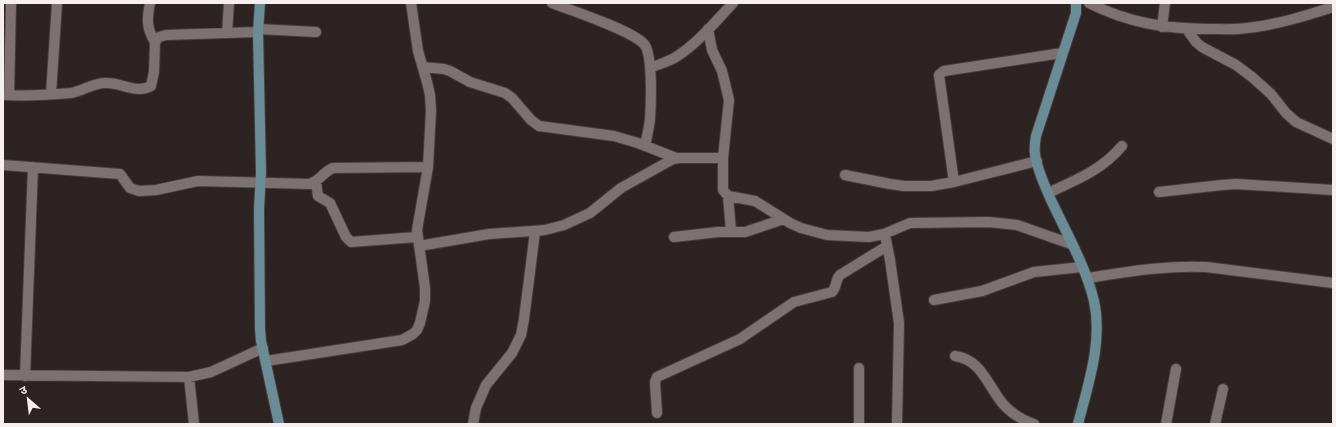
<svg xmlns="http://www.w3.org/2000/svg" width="1336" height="427" font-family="'Exo 2','Noto Sans Devanagari',sans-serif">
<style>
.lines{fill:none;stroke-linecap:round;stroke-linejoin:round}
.street-casing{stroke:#463e3d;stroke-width:12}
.secondary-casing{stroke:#463e3d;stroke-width:12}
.street{stroke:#7d7271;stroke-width:10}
.secondary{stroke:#698c96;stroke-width:10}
</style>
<rect width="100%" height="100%" fill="#2c2322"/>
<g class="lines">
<defs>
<path id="street" d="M150,3C147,18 146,28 155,42
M552,3C573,11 631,30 644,44C653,54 651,104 650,119C649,128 647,137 645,146
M1089,3C1128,23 1167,29 1210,29C1222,29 1235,30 1247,28C1276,25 1305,16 1333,7
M1162,27L1165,3
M1186,28L1196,42L1202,47L1236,65L1252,77L1271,94L1286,113L1296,122L1333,139
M258,29L316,32
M708,29L712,50L722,71L729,100L723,158V190L728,196L755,201L790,223L801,228L827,235L869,237L884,234L910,223L989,222L1017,225L1071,244
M227,33L229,3
M423,67L444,69L450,71L470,82L505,93L512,98L531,120L539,126L614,136L638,143L676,158
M650,68C659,64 668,62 676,57C698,43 715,22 733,3
M51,94L57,3
M3,95C25,96 49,95 71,93C83,91 94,82 107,83C122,83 136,94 151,86L154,72L155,42L159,37L166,35L258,32
M9,95L11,3
M3,165L120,174L130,188L139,191L156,190L198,181L309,184C319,182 323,172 333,168L428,167
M845,175L890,184L904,186H931L954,182L1037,161
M316,182L318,196L330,203L346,237L351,242L417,237
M954,182L939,75L944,71L1062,53
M1159,192L1222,185L1236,184L1333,190
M1048,193C1076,180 1102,170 1122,146
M728,196L731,231
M674,237L718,232H745L784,219
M886,240L890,260L899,323L897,424
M419,246L489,234L545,230L564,225L590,213L621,188L673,159L679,158H723
M1087,278C1127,272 1166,265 1206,267L1333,283
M934,300L982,291L1034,272L1082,267
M955,356C982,360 987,385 1003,404C1012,414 1022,420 1034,424
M266,361L402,340L413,334L417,330L420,323L425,301V288L417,230L428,167L431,111L430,95L427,82L418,51L411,3
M3,375L189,377L211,372L263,348
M25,376L33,167
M189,377L194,424
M657,413L655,382L657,377L740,339L794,302L832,292C837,287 835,280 840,275L887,246
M473,424L476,408L486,385L512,353L521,335L524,319L535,232
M859,424V368
M1166,424L1176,369
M1215,424L1223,389"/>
<path id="secondary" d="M260,3L258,32L261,173L259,209L260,329L261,341L279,424
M1076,3V13L1036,136C1035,142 1034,148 1035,154C1037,170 1045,186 1051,200C1066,232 1086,267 1094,301C1103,342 1088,385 1078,424"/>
</defs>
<use href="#street" class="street-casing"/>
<use href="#secondary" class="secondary-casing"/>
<use href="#street" class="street"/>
<use href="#secondary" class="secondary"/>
</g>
<rect width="1336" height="427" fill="none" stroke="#f5efee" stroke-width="8"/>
<g transform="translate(28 399) rotate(332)" stroke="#2c2322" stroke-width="3" paint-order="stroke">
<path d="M0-3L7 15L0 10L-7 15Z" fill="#f5efee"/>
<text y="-6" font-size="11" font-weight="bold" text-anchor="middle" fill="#f5efee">उ</text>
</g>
</svg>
